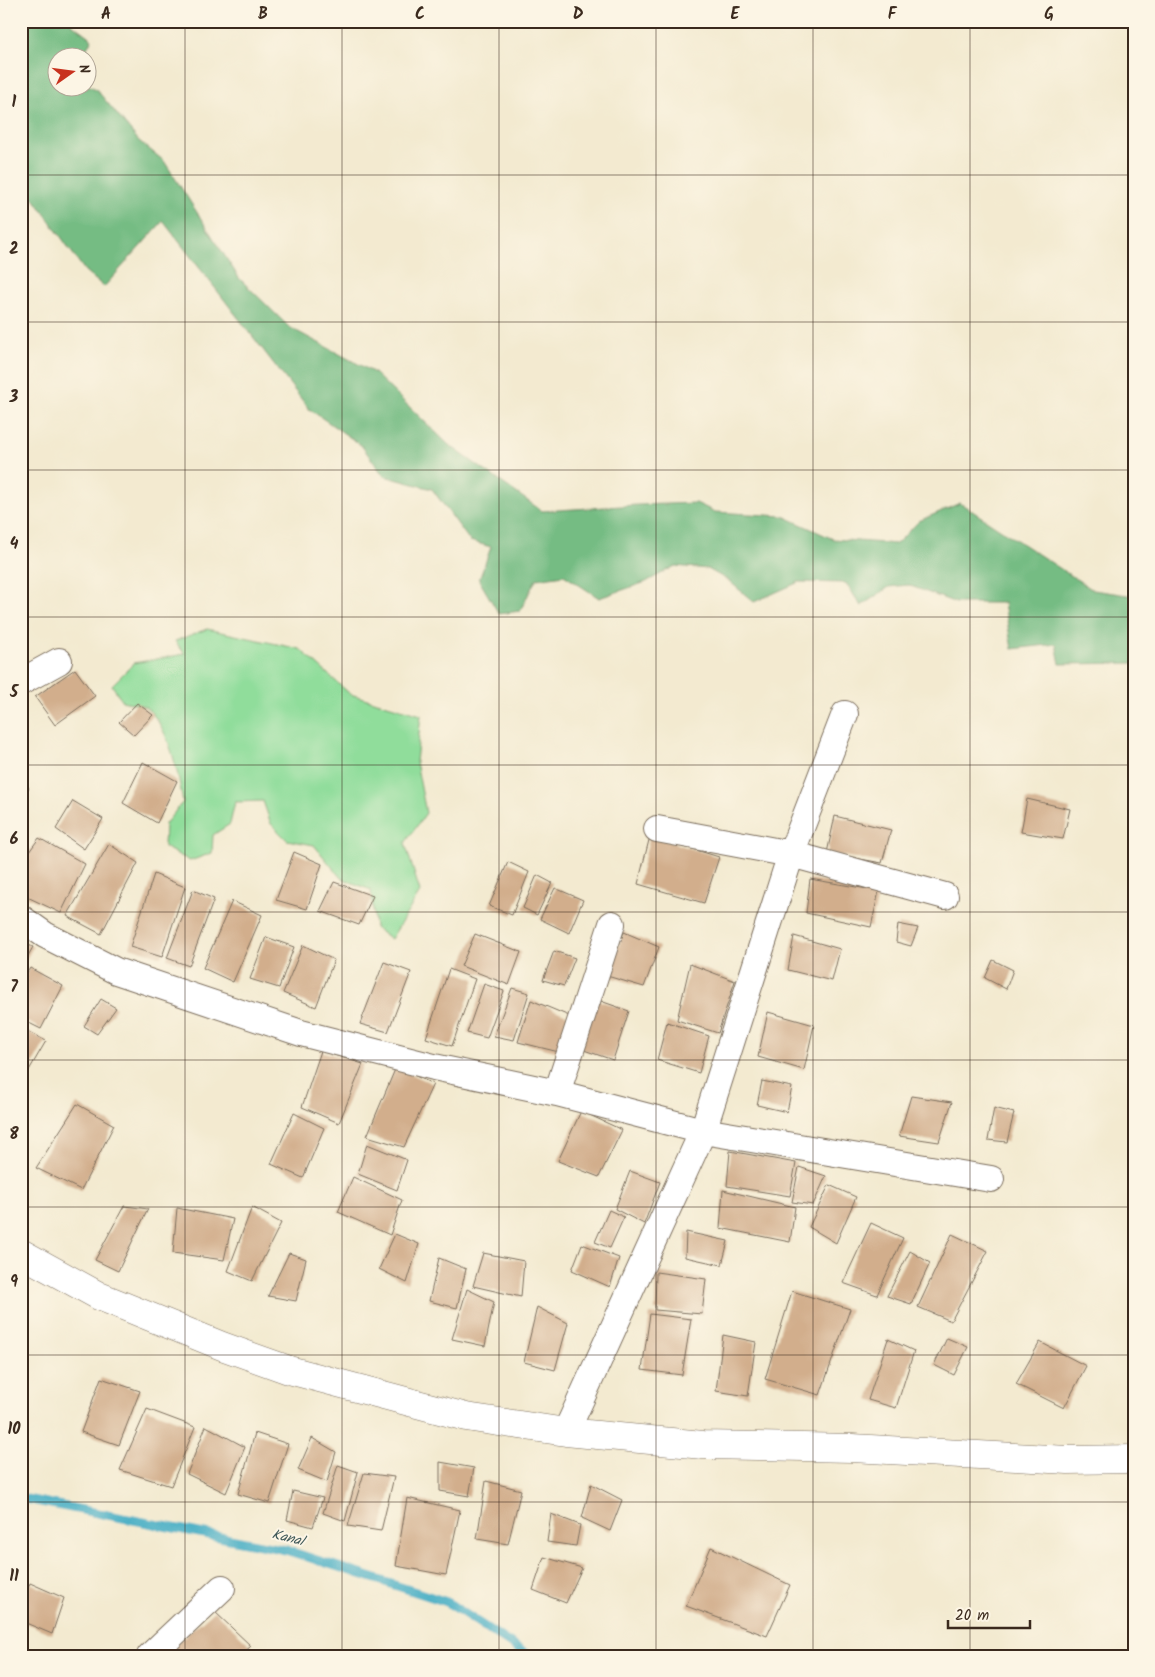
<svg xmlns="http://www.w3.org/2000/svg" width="1155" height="1677" font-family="Kalam,sans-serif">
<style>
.green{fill:#90dd9b;stroke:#66845c}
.forest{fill:#74bc83;stroke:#587350}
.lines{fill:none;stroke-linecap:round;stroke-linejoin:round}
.stream{stroke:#46aec5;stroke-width:9}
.building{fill:#d2ae8c}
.street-casing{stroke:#7b6d5c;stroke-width:28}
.highway-casing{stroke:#7b6d5c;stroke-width:29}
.street{stroke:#fff;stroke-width:26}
.highway{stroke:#fff;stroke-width:28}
.grid{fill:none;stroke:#3b2a1e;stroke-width:1;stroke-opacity:0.55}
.labels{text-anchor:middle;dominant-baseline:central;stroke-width:4;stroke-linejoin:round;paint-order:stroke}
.water-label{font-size:14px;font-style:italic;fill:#3f5858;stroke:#fcf5e5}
.neatline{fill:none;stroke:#3b2a1e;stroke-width:2}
.grid-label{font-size:16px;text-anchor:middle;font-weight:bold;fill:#3b2a1e}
</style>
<rect width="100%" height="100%" fill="#fcf5e5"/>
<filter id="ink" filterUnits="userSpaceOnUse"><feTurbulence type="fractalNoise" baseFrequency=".02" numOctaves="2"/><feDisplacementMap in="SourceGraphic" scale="10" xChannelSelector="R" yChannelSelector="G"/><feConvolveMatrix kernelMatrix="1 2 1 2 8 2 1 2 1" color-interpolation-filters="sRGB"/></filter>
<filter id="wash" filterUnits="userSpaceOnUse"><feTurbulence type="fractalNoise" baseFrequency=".0096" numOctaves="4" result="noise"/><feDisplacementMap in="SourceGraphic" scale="20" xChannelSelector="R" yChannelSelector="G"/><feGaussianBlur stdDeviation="1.12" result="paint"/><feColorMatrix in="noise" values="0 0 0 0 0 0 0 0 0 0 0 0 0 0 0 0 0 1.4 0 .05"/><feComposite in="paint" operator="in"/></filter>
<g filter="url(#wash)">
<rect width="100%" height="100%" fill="#f3ead0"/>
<path class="green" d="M207,629L300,649L350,694L421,715L416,762L426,813L405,843L420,892L391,939L375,928L371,890L341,878L314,845L287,840L271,824L263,801L235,802L230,824L213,835L212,853L190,861L164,847L165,824L183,802C178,773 170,730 148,709C143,704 130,703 122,701L112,685L134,663L185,654L175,641Z"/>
<path class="forest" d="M21,21H68L92,39L82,57L58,58V88H88V85L96,89L139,141L164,161L239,278L289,327L373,372L449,445L542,511L638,505L696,503L715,512L783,516L833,539L896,544L919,521L960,503L1093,590L1134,596V663L1060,664L1056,644L1012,649L1004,603H956L908,585L889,587L861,606L846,583L799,582L754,602L729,581L708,569L675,566L646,582L599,598L564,575L536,579L520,611L499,614L479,580L491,547L470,541L432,489L384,476L361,445L309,409L163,221L104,287L85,271L21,180Z"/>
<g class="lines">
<path class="stream" d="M21,1498L286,1550L447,1602L529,1656"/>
</g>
<g id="blocks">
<path class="building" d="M75,669L95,696L55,725L35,697Z
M137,703L153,715L134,735L119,722Z
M143,762L177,781L157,823L123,803Z
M21,779L29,788L21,795Z
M1027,799L1070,809L1063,839L1021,832Z
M73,801L103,819L84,849L56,829Z
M835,816L891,830L882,863L827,853Z
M650,836L719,857L704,903L638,884Z
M39,838L85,864L61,913L21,894V863Z
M109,844L138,863L101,934L67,916Z
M294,852L322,864L307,909L276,900Z
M508,862L529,872L512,915L489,906Z
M154,874L185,887L162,957L130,947Z
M537,875L552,883L537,915L523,908Z
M810,879L879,891L871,927L806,913Z
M334,882L373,896L359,925L320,911Z
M555,888L583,900L569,933L540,919Z
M193,890L214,899L189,966L167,958Z
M232,901L262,915L233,982L203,968Z
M898,924L918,928L911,946L896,942Z
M624,932L659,947L644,987L607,976Z
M475,934L521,952L509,985L461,966Z
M794,936L840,949L832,981L788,970Z
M266,937L294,947L279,988L250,979Z
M21,942L33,947L21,968Z
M303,945L334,960L316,1007L283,993Z
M554,951L575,958L564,986L543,980Z
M993,960L1013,970L1006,989L985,978Z
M384,962L411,972L388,1032L360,1024Z
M690,964L735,981L718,1033L677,1020Z
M30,968L63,986L41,1029L21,1019V982Z
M449,969L475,979L452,1046L426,1038Z
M484,984L504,991L487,1038L467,1033Z
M512,988L529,993L514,1040L494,1036Z
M101,999L116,1008L97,1034L84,1026Z
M595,999L629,1011L613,1060L578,1048Z
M531,1000L574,1018L563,1053L518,1042Z
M768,1012L814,1025L804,1070L758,1057Z
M667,1022L709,1036L699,1073L657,1060Z
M21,1028L46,1041L21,1084Z
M321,1051L363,1064L339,1123L302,1107Z
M396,1067L433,1084L404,1147L367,1136Z
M762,1081L792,1087L787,1112L757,1105Z
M911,1096L952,1102L939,1142L899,1136Z
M77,1104L114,1125L81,1190L36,1168Z
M994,1108L1014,1113L1007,1142L988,1140Z
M581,1111L622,1130L599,1177L558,1161Z
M294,1113L324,1128L303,1178L271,1164Z
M367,1144L407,1160L397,1190L358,1174Z
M730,1151L796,1163L790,1196L727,1186Z
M799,1167L826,1176L813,1205L792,1202Z
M630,1171L660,1182L644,1224L615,1209Z
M353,1177L402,1200L390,1235L338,1212Z
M829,1185L856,1197L836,1243L809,1227Z
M723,1190L795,1207L790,1242L720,1228Z
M124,1206L148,1209L118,1271L95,1260Z
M252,1207L281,1223L252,1281L228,1271Z
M177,1208L233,1219L224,1260L173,1253Z
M609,1210L624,1217L610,1248L595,1242Z
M871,1223L903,1238L877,1295L843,1283Z
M686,1232L728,1241L722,1265L685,1257Z
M395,1234L419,1244L407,1283L379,1269Z
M952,1234L988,1251L951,1321L918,1307Z
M582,1244L619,1258L610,1287L572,1270Z
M910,1251L930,1263L911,1304L887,1296Z
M289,1253L306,1259L296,1301L268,1296Z
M483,1253L524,1261L521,1297L473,1286Z
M439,1258L466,1269L457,1308L429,1301Z
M656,1272L706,1279L702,1314L655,1310Z
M467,1289L494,1302L485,1346L452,1339Z
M792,1291L850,1309L820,1395L765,1379Z
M537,1307L568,1323L555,1370L524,1362Z
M650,1314L691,1319L682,1375L642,1370Z
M723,1335L756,1342L748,1396L716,1391Z
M947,1338L968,1347L954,1375L934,1365Z
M888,1339L914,1351L896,1408L868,1400Z
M1040,1342L1086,1366L1064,1408L1016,1384Z
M101,1378L140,1391L119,1445L81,1432Z
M147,1409L195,1427L171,1486L120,1470Z
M206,1426L245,1447L226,1493L187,1474Z
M255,1433L288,1444L269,1503L238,1494Z
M312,1438L336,1452L327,1482L298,1470Z
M440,1462L474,1468L469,1496L440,1491Z
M338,1465L358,1472L345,1521L323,1513Z
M364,1473L394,1477L381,1531L348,1526Z
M486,1481L521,1490L508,1544L477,1539Z
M591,1484L622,1500L610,1531L582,1518Z
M293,1491L323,1498L313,1527L287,1520Z
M407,1498L460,1510L446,1575L396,1566Z
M551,1514L580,1525L576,1546L547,1542Z
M711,1547L790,1585L767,1636L686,1606Z
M544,1557L582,1568L566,1603L533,1590Z
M30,1583L64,1598L52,1634L21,1621V1606Z
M214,1611L251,1646L240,1656H162Z"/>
</g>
</g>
<g filter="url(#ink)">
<use href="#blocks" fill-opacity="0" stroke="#7b6d5c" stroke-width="1"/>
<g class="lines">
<defs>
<path id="street" d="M21,682L59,661
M657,829L791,854L945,896
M21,918L45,935L116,971L301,1033L434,1067L557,1093L703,1131L991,1179
M557,1093L612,924
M566,1432L703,1131L791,854L845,714
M150,1656L222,1588"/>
<path id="highway" d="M21,1253L99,1296L222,1346L289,1370L466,1417L566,1432L703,1445L852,1448L1068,1460L1134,1459"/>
</defs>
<use href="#street" class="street-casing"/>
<use href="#highway" class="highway-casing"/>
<use href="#street" class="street"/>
<use href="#highway" class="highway"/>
</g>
</g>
<path class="grid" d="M185,21V1656M342,21V1656M499,21V1656M656,21V1656M813,21V1656M970,21V1656M21,175H1134M21,322H1134M21,470H1134M21,617H1134M21,765H1134M21,912H1134M21,1060H1134M21,1207H1134M21,1355H1134M21,1502H1134"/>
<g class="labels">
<g class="water-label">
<text transform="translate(288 1538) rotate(14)">Kanal</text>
</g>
</g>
<rect width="1155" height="1677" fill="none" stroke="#fcf5e5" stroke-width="55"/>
<g transform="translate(72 72) rotate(76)"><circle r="24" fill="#fcf5e5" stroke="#afa495"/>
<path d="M0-4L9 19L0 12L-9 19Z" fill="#c8321e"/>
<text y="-8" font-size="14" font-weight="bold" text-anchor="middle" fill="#3b2a1e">N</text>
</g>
<path d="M948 1620v8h82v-8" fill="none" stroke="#3b2a1e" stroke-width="2.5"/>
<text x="955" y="1620" font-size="15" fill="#3b2a1e" stroke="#fcf5e5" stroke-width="4" paint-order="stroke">20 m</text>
<rect x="28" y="28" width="1100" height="1622" class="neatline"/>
<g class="grid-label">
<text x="106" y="19">A</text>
<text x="263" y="19">B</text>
<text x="420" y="19">C</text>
<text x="578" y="19">D</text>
<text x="735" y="19">E</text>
<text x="892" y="19">F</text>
<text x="1049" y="19">G</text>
<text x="14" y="107">1</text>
<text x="14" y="254">2</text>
<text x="14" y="402">3</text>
<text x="14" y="549">4</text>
<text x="14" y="697">5</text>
<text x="14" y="844">6</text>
<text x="14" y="992">7</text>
<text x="14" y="1139">8</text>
<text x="14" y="1287">9</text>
<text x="14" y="1434">10</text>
<text x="14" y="1581">11</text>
</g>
</svg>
